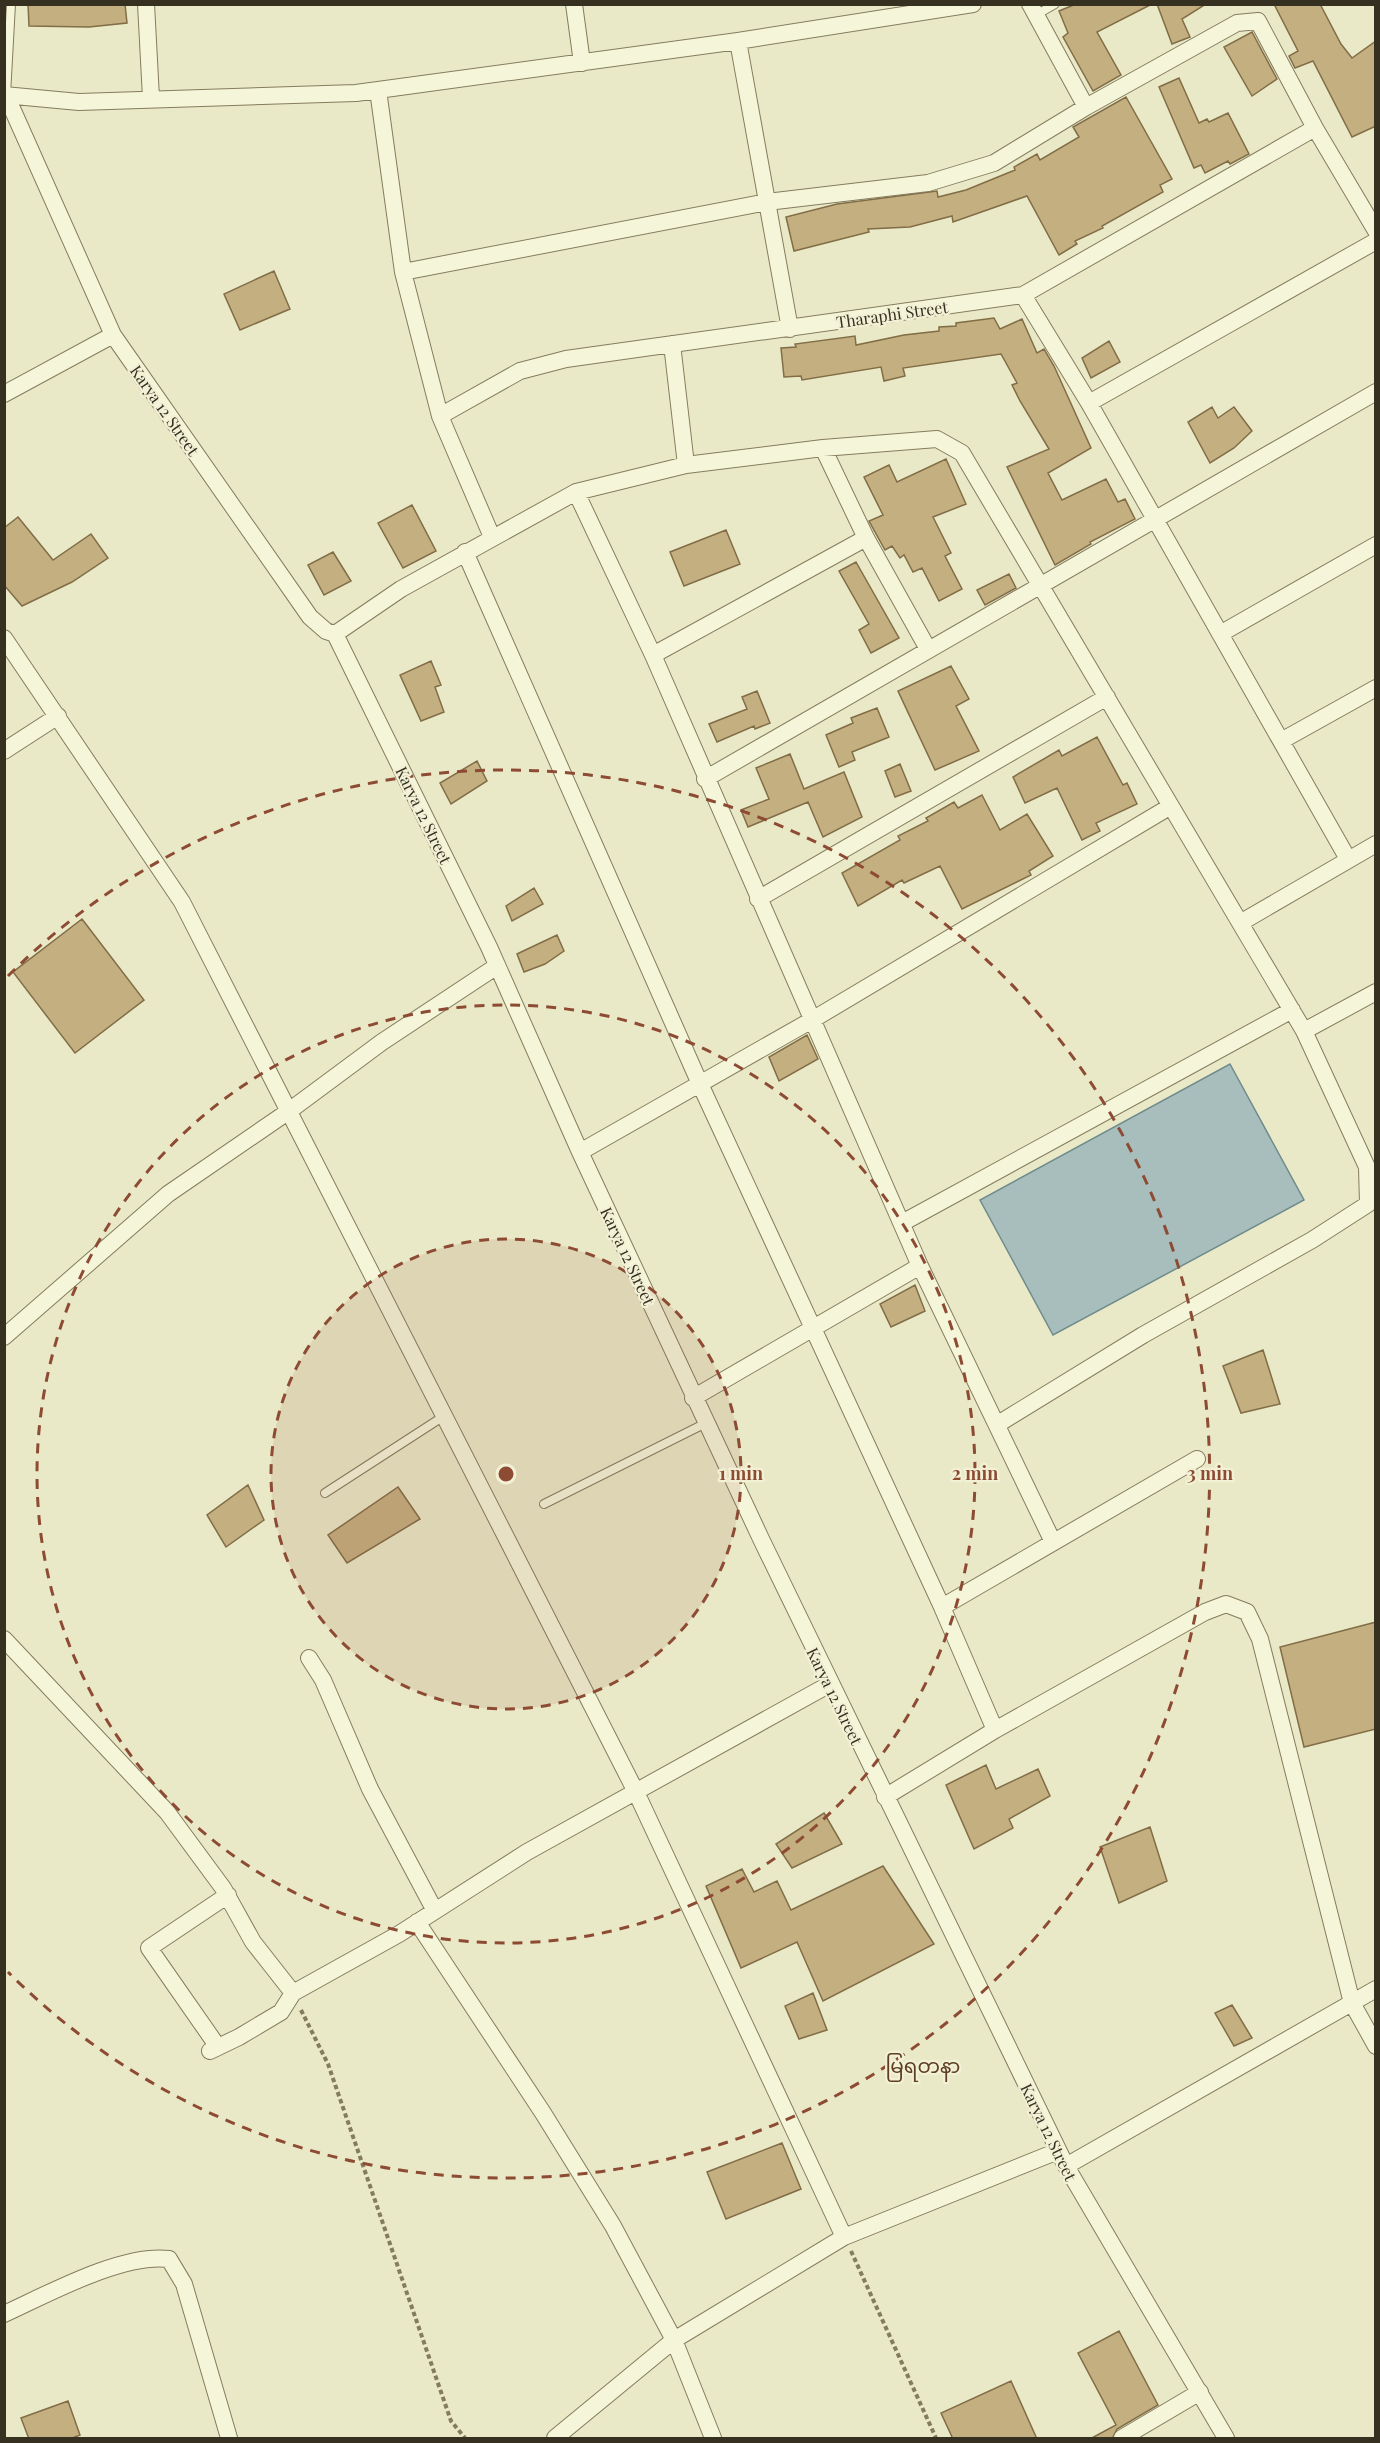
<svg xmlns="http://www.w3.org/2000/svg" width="1380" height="2443" font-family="'Playfair Display','Noto Sans Myanmar',serif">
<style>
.water{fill:#a8bebd;stroke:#6f8b8c;stroke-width:1.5}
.building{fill:#c4af80;stroke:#816d46;stroke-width:1.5}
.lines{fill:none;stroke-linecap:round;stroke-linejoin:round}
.service-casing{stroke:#847c5e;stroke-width:10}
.minor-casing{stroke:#847c5e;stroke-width:18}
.path{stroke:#847c5e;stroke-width:4;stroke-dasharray:4.5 3;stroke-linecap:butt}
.service{stroke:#f5f5d9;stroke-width:8}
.minor{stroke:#f5f5d9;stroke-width:16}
.ring{fill:none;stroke:#8d4b34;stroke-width:3;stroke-dasharray:10 8}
.labels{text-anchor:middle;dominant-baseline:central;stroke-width:4.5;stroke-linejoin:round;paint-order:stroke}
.street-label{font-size:16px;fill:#353020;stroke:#f2f1d6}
.quarter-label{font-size:20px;fill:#5e3f24;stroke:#f2f1d6}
.centre{fill:#8d4b34;stroke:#f2f1d6;stroke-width:3}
.ring-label{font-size:18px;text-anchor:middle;font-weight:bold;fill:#8d4b34;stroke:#f2f1d6;stroke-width:4.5;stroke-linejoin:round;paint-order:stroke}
</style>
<rect width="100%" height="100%" fill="#eae9c7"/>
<path class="water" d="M1230,1064L1304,1200L1053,1335L980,1200Z"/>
<path class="building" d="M28,4H125L127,23L89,27L29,26Z
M1076,4H1152L1097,32L1121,75L1093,91L1063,37L1068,33L1059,11Z
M1157,4H1206L1182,19L1190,37L1172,44Z
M1274,4H1320L1341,44L1352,58L1376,41V126L1352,137L1313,61L1295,68L1289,56L1298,51Z
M1252,32L1277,79L1252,96L1224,47Z
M1179,78L1199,123L1207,119L1209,122L1228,113L1249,154L1230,164L1228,161L1205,173L1201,165L1194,168L1159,87Z
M1126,97L1172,179L1160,185L1163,192L1102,226L1103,228L1075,241L1077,244L1059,255L1027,196L953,222L952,216L910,227L868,229L869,232L794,251L786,217L837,204L937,191L938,197L966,190L1015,170L1014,167L1037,154L1040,160L1079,137L1073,127Z
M274,271L290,309L240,330L224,294Z
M994,318L1000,329L1022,319L1037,353L1044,349L1054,366L1091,448L1048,473L1062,500L1106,479L1118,502L1125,499L1135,519L1090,542L1091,544L1055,565L1007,467L1049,449L1020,401L1012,385L1017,383L1001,354L903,368L905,376L884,381L881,367L802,380L801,376L784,377L781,348L796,347L795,344L855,336L856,345L904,335L939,331V327L956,326V323Z
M1109,341L1120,362L1091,378L1082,358Z
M1212,407L1218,418L1234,407L1252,431L1234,448L1210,463L1188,422Z
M946,459L966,504L933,517L951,553L945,556L962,589L939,601L922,568L913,572L904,555L900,558L892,546L885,550L869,521L883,515L864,477L889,465L897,482Z
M412,505L436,551L403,568L378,523Z
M18,517L53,560L91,534L108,558L72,582L22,606L4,585V528Z
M726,530L740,564L684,586L670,552Z
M333,552L351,581L324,595L308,565Z
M856,562L899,638L871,653L859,630L869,624L839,571Z
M1009,574L1016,588L985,605L977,590Z
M431,661L441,685L435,687L444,712L421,721L400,675Z
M951,666L969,699L956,706L979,751L935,770L898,691Z
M757,691L770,723L755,729L754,726L717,742L709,724L747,709L742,697Z
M877,708L889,737L852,752L855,760L839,767L826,735L853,723L851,718Z
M1097,737L1123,785L1127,783L1137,804L1096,823L1100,831L1082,840L1057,788L1025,803L1013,777L1059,750L1062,756Z
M790,754L804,789L844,772L862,817L823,837L808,802L748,827L741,810L769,799L756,768Z
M477,761L487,781L451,804L440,783Z
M900,764L911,791L895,797L885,771Z
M982,795L1000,830L1027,814L1053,856L1029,871L1031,875L962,909L940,866L904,883L902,880L858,906L842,873L900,840L898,836L928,821L926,818L954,802L958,808Z
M534,888L543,904L512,921L506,906Z
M82,919L144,1000L75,1053L13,972Z
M557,935L564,951L545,964L524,972L517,954Z
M807,1035L818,1059L779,1081L769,1057Z
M915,1285L925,1311L891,1327L880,1304Z
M1263,1350L1280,1404L1241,1413L1223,1366Z
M248,1485L264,1520L226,1547L207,1515Z
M398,1487L420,1519L347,1563L328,1535Z
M1376,1622V1729L1304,1747L1280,1647Z
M986,1765L996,1789L1038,1769L1050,1796L1009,1819L1013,1828L974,1849L946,1785Z
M824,1813L842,1844L792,1868L776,1844Z
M1150,1827L1167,1881L1119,1903L1100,1847Z
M883,1866L934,1944L823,2001L797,1942L741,1968L706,1886L742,1869L754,1892L777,1881L791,1910Z
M813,1993L827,2030L799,2039L785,2006Z
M1232,2005L1252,2038L1234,2046L1215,2013Z
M782,2143L801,2189L726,2219L707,2172Z
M1119,2331L1158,2405L1117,2429L1112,2439H1090L1116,2425L1078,2353Z
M1011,2381L1037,2439H953L941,2413Z
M68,2401L80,2435L70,2439H29L21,2418Z"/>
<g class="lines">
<defs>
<path id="service" d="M1036,15L1055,4
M6,95L11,4
M325,1493L444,1416
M544,1504L706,1423"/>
<path id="minor" d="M146,4L151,98
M574,4L582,63
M1030,4L1086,107
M738,41L790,329
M378,90L403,272L440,416L492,537
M4,95L79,102L356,93L738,41L973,4
M6,95L113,335L310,617L326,631L335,634L489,947L580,1152L762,1541L1066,2166L1226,2438
M403,272L767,202L928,183L994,163L1086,107L1237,23L1258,21L1315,128L1376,231
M1023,295L1089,403L1348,859
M672,344L686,465
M4,394L113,335
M1089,403L1376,241
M440,416L520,371L566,359L1023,295L1315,128
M823,448L866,538L928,649
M576,492L653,655L920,1266L1053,1542
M465,552L700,1084L942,1607L995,1730
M335,634L401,589L576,492L686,465L823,448L937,439L962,453L1304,1031L1367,1167L1368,1204L1312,1240L1143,1335L998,1424
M1220,634L1376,545
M4,638L182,902L636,1792L844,2237
M653,655L866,538
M1281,741L1376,688
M4,751L58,716
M705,779L1376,392
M758,899L1107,697
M1240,923L1376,844
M1304,1031L1376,992
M580,1152L812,1020L1171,806
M902,1223L1292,1010
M4,1337L168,1194L289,1111L382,1042L497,966
M693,1398L920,1266
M942,1607L1197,1459
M4,1639L167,1812L223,1888L253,1942L293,1993
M309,1658L323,1680L370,1789L435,1911
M885,1797L995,1730L1205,1612L1226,1604L1247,1612L1260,1639L1352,2003L1376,2046
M417,1922L543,2113L613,2226L674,2340L713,2438
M218,2047L149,1948L228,1895
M210,2051L239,2037L281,2012L293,1993L399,1934L527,1852L830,1684
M1066,2166L1376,1989
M4,2314C48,2294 122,2253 169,2259L184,2284L229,2438
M555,2438L674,2340L844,2237L1058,2151
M1122,2438L1200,2392"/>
</defs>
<use href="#service" class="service-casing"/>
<use href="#minor" class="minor-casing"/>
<path class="path" d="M301,2010L328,2064L451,2421L465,2438
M851,2251L936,2438"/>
<use href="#service" class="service"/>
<use href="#minor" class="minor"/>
</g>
<circle cx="506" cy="1474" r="235" fill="#8d4b34" fill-opacity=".12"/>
<g class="ring">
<circle cx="506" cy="1474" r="235"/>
<circle cx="506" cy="1474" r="469"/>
<path d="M8 976A704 704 0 1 1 8 1972"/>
</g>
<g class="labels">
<g class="street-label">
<text transform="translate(892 314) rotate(-8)">Tharaphi Street</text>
<text transform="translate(165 410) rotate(55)">Karya 12 Street</text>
<text transform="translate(424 815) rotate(64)">Karya 12 Street</text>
<text transform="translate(628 1256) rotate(65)">Karya 12 Street</text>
<text transform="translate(835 1696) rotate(64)">Karya 12 Street</text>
<text transform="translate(1049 2132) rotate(64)">Karya 12 Street</text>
</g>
<g class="quarter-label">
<text x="923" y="2064">မြရတနာ</text>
</g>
</g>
<circle cx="506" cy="1474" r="9" class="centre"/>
<g class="ring-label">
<text x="741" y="1480">1 min</text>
<text x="975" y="1480">2 min</text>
<text x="1210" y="1480">3 min</text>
</g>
<rect width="1380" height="2443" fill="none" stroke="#353020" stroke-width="12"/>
</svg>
